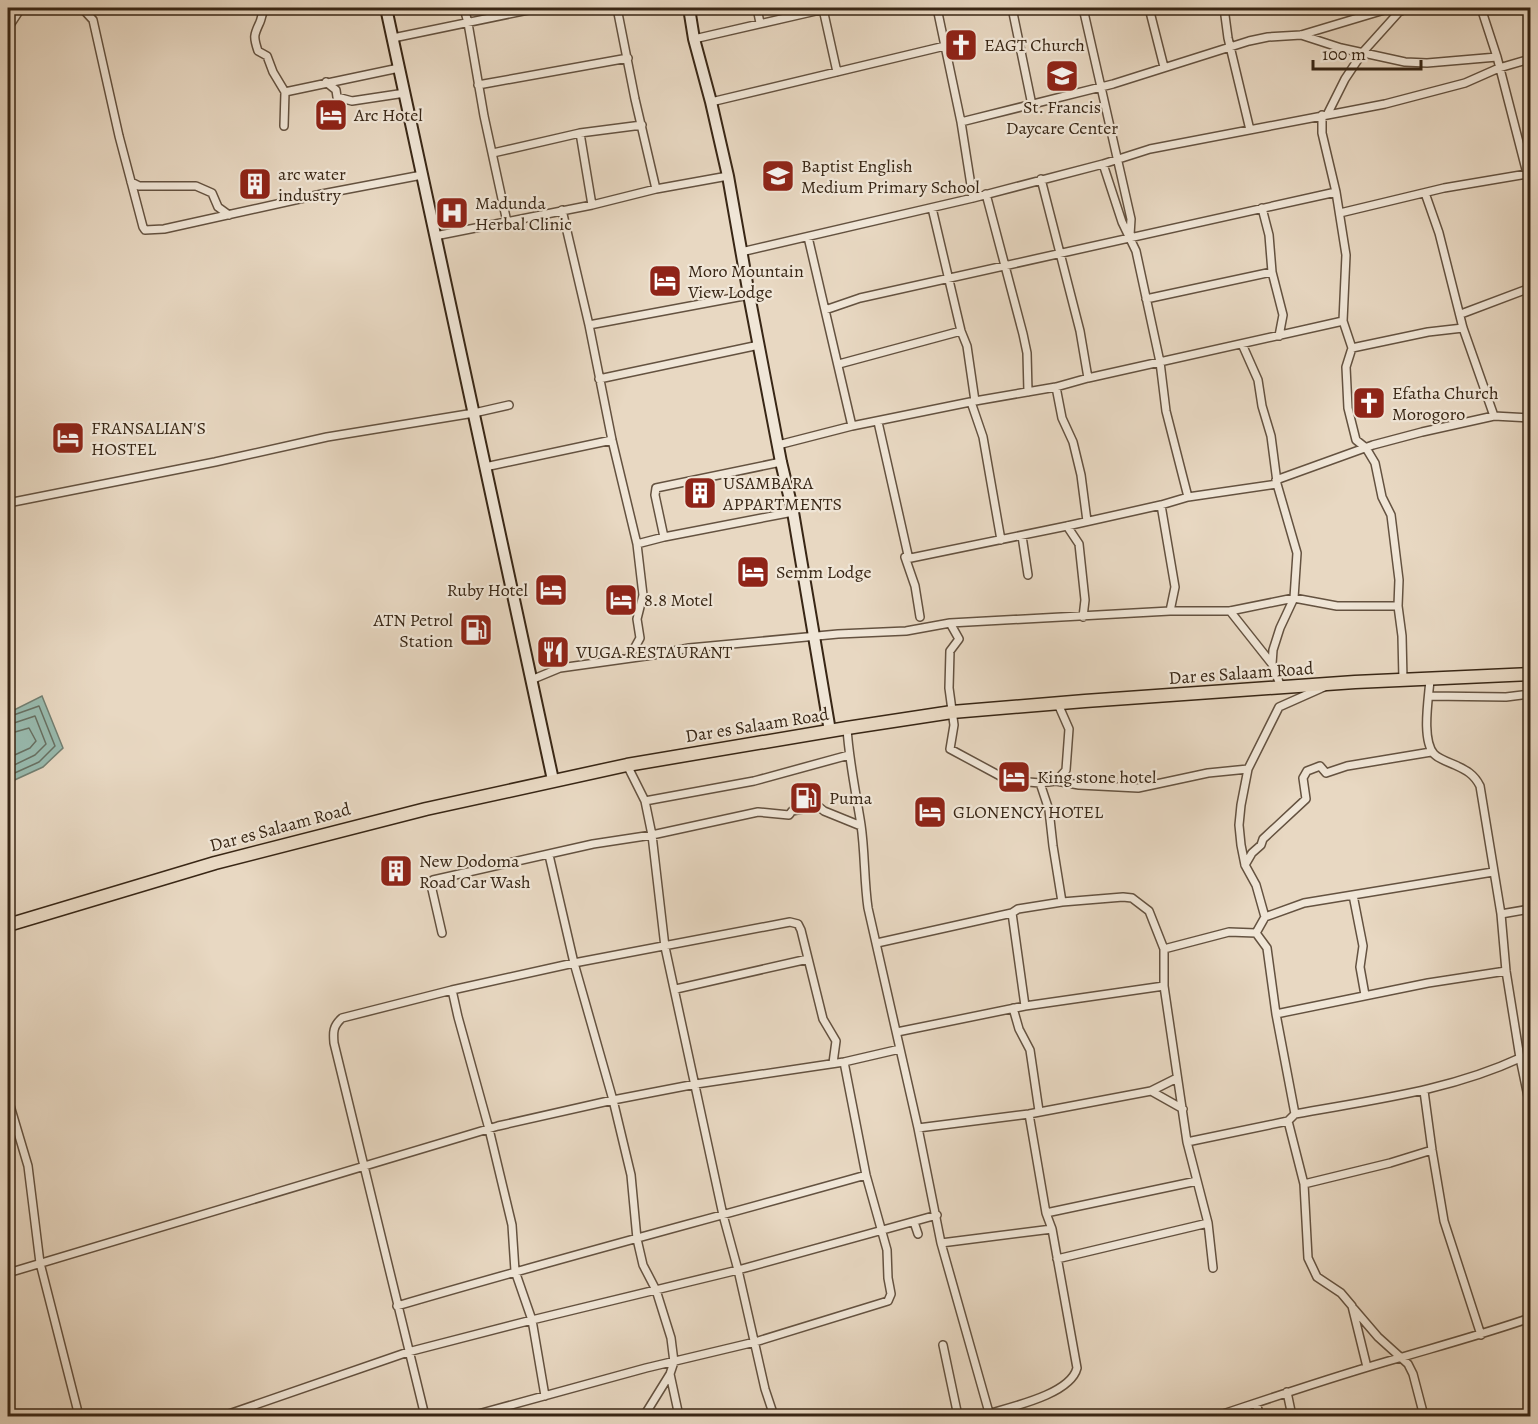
<svg xmlns="http://www.w3.org/2000/svg" width="1538" height="1424" font-family="Alegreya,serif">
<style>
.water{fill:#98baae;stroke:#727f71;stroke-width:1.5}
.lines{fill:none;stroke-linecap:round;stroke-linejoin:round}
.shore{stroke:#687062;stroke-width:1.5}
.street-casing{stroke:#645240;stroke-width:10}
.secondary-casing{stroke:#382615;stroke-width:14}
.highway-casing{stroke:#382615;stroke-width:15}
.street{stroke:#f0e6d7;stroke-width:7}
.secondary{stroke:#f0e6d7;stroke-width:10}
.highway{stroke:#e8d8c2;stroke-width:12}
.labels{text-anchor:middle;dominant-baseline:central;stroke-width:4.5;stroke-linejoin:round;paint-order:stroke}
.poi-label{font-size:18px;fill:#382615;stroke:#f0e6d7;text-anchor:start}
.street-label{font-size:18px;fill:#382615;stroke:#f0e6d7}
</style>
<rect width="100%" height="100%" fill="#e8d8c2"/>
<filter id="stains"><feTurbulence type="fractalNoise" baseFrequency=".00333" numOctaves="4"/><feColorMatrix values="0 0 0 0 .2 0 0 0 0 .09 0 0 0 0 .02 0 0 0 .5 -.17"/></filter>
<radialGradient id="worn" r=".72"><stop offset=".6" stop-color="#630" stop-opacity="0"/><stop offset="1" stop-color="#630" stop-opacity=".3"/></radialGradient>
<path class="water" d="M42,696L63,748L43,767L8,783V713Z"/>
<g class="lines">
<path class="shore" d="M8,717L39,706L55,746L39,762L8,776
M8,725L35,716L46,744L35,755L8,768
M8,734L29,728L36,741L30,748L8,758"/>
<defs>
<path id="street" d="M82,8L93,20L119,136L143,227L145,230L164,229L322,194L422,175
M265,8C262,12 262,17 260,22C254,35 253,36 258,51L267,56L273,72L285,92L284,126
M464,8L468,23L484,116L507,222
M617,8L635,99L656,189
M757,8L760,23
M937,8L961,122L973,198
M1012,8L1032,105
M1083,8L1131,219L1130,235
M1149,8L1164,67
M1224,8L1228,38L1250,130
M1481,8L1497,57L1530,185
M823,9L837,72
M8,28L21,8
M1301,35L1341,48L1405,62L1427,63L1497,57
M393,38L538,8
M694,39L829,8
M326,82L336,90L337,97L352,101L405,93
M478,85L628,58
M285,92L399,68
M711,102L945,46
M1328,113L1345,79L1363,52L1399,12L1408,8
M1322,115V133L1336,192L1346,255L1343,321L1352,348L1346,367L1348,408L1356,440L1366,448L1375,463L1382,497L1391,515L1399,580L1398,606L1402,636L1403,680
M961,122L1113,84L1249,41L1268,37L1301,35L1391,8
M580,133L642,125
M493,153L580,133L592,205
M1103,164L1122,222L1136,251L1160,362L1166,411L1188,497
M1041,179L1080,331L1088,378
M131,182L139,186H196L212,193L218,207L229,215
M1425,193L1439,233L1463,328L1494,416
M986,194L1023,334L1027,353L1028,392
M932,208L961,331L967,346L975,401
M1262,208L1269,235L1272,272L1283,315L1279,336
M562,210L589,325L612,440L637,544L643,595L637,619L640,638L629,658
M1340,213L1444,188L1527,174
M435,236L592,205L656,189L728,176
M808,237L852,426
M741,252L973,198L1103,164L1150,149L1385,104L1465,83L1499,68L1530,59
M1146,299L1272,272
M825,310L860,298L1336,192
M1461,314L1530,288
M589,325L749,295
M1242,344L1258,380L1262,406L1271,436L1277,482
M1352,348L1428,332L1463,328
M839,364L961,331
M599,379L759,345
M1056,387L1062,418L1073,442L1081,475L1087,521
M971,402L983,437L1001,540
M878,422L908,555L905,557L915,586L920,617
M778,445L852,426L975,401L1056,387L1088,378L1343,321
M485,467L612,440
M1276,480L1373,445L1422,432L1494,416L1530,418
M8,503L215,462L327,437L474,413L509,405
M1161,505L1175,587L1170,611
M1067,526L1079,544L1085,600L1083,617
M1022,536L1028,575
M664,537L655,495L656,488L781,462
M637,544L664,537L793,512
M906,559L1067,526L1161,505L1188,497L1277,484L1297,553L1294,598L1280,628L1273,650L1272,664L1281,687
M1230,611L1272,664
M950,623L1170,611H1230L1294,598L1337,606H1398
M531,680L560,668L653,655L689,648L838,634L906,631L950,623L959,639L950,651L949,688L954,725L950,749L1002,777L1017,781L1040,783L1056,781L1066,770L1069,729L1058,704
M1324,687L1279,707L1248,769L1241,805L1239,825L1241,845L1245,865L1256,885L1265,917L1256,933L1267,948L1276,1014L1295,1114L1288,1121L1304,1184L1308,1258L1317,1277L1341,1293L1352,1306L1367,1367
M1429,696L1506,697L1530,694
M847,728C849,761 856,793 861,825C865,852 864,881 868,908L918,1128L941,1243L990,1416
M627,765L645,801L652,835L665,947L723,1215L738,1270L765,1389L774,1416
M1056,781L1079,785L1138,788L1208,773L1248,769
M1040,783L1049,810L1053,846L1062,902
M645,801L754,781L849,755
M549,855L574,963L613,1100L631,1175L637,1239L643,1265L656,1290L671,1338L674,1362L670,1374L679,1416
M1245,865L1252,853L1261,845L1263,839L1306,799L1303,778L1307,771L1320,766L1326,773L1347,766L1431,752
M1353,895L1363,946L1360,967L1365,995
M1012,913L1025,1006
M1501,914L1530,909
M1265,917L1304,903L1493,872
M442,933L431,885L433,880L593,844L652,835L758,812L789,815L792,811L818,806L824,811L861,826
M877,943L1012,913L1018,909L1062,902L1123,897L1132,898L1149,911L1164,949V986L1187,1142L1208,1223L1213,1268
M1164,949L1229,932L1256,933
M676,989L808,959
M452,990L458,1017L489,1129L512,1225L515,1271L532,1320L545,1396
M1013,1008L1019,1029L1030,1050L1039,1111
M1276,1014L1428,983L1506,971
M897,1032L1025,1006L1164,986
M1520,1058L1530,1106
M1151,1091L1183,1109
M1424,1091L1432,1150L1444,1221L1481,1335
M8,1099L28,1166L40,1263L79,1416
M1295,1114C1371,1100 1449,1091 1520,1058L1506,971L1501,914L1480,786C1474,774 1466,770 1455,765C1448,762 1439,759 1434,754C1421,739 1429,697 1430,679
M918,1128L1029,1114L1151,1091L1177,1078
M1187,1142L1288,1121
M1304,1184L1390,1163L1432,1150
M1046,1213L1197,1181
M914,1222L918,1234
M941,1243L1052,1229
M1057,1259L1208,1223
M8,1273L498,1126L613,1100L696,1084L844,1062L900,1049
M397,1306C553,1260 710,1219 866,1175
M1354,1309L1378,1337L1408,1364L1413,1374L1424,1416
M943,1345L958,1416
M1287,1392L1292,1416
M1256,1403L1260,1416
M223,1416L408,1352L532,1320L738,1270L937,1215
M425,1416L334,1043C333,1032 333,1026 342,1018L452,990L574,963L790,922L798,924L801,930L823,1019L836,1041L833,1063
M471,1416L646,1368L755,1342L888,1301L891,1294L888,1278L887,1250L866,1175L844,1062
M644,1416L670,1374
M981,1416C1005,1408 1070,1396 1077,1368L1052,1229L1046,1213L1029,1114
M1217,1416C1277,1396 1338,1375 1399,1358C1443,1345 1487,1333 1530,1318"/>
<path id="secondary" d="M386,8L553,780
M689,8L694,39L711,102L728,176L749,295L781,462L793,512L830,731"/>
<path id="highway" d="M8,925L215,863L426,809L627,765L847,728L952,712L1085,701L1355,682L1530,674"/>
</defs>
<use href="#street" class="street-casing"/>
<use href="#secondary" class="secondary-casing"/>
<use href="#highway" class="highway-casing"/>
<use href="#street" class="street"/>
<use href="#secondary" class="secondary"/>
<use href="#highway" class="highway"/>
</g>
<defs>
<symbol id="church-square" viewBox="-11 -11 22 22"><rect x="-9" y="-9" width="18" height="18" rx="4" fill="#8f2418" stroke="#f0e6d7"/><path d="M-1.2-6h2.4v3.5h3.3v2.4h-3.3V6h-2.4V-.1h-3.3v-2.4h3.3Z" fill="#fff"/></symbol>
<symbol id="school-square" viewBox="-11 -11 22 22"><rect x="-9" y="-9" width="18" height="18" rx="4" fill="#8f2418" stroke="#f0e6d7"/><path d="M0-5L7-2L0 1L-7-2ZM-4 1L0 2.5L4 1V4Q0 6-4 4Z" fill="#fff"/></symbol>
<symbol id="hotel-square" viewBox="-11 -11 22 22"><rect x="-9" y="-9" width="18" height="18" rx="4" fill="#8f2418" stroke="#f0e6d7"/><path d="M-6-4.5h1.5V1H6V5H4.5V3h-9V5H-6ZM-4 0a1.8 1.8 0 1 1 3.6 0ZM.5 0V-2.5h3Q6-2.5 6 0Z" fill="#fff"/></symbol>
<symbol id="building-square" viewBox="-11 -11 22 22"><rect x="-9" y="-9" width="18" height="18" rx="4" fill="#8f2418" stroke="#f0e6d7"/><path d="M-4-6H4V6H1V3H-1V6H-4ZM-2.5-4.3h1.7v1.8h-1.7ZM.8-4.3h1.7v1.8H.8ZM-2.5-1h1.7V.8h-1.7ZM.8-1h1.7V.8H.8Z" fill="#fff"/></symbol>
<symbol id="hospital-square" viewBox="-11 -11 22 22"><rect x="-9" y="-9" width="18" height="18" rx="4" fill="#8f2418" stroke="#f0e6d7"/><path d="M-5-5h3v3.5h4V-5h3V5h-3V1.5h-4V5h-3Z" fill="#fff"/></symbol>
<symbol id="fuel-square" viewBox="-11 -11 22 22"><rect x="-9" y="-9" width="18" height="18" rx="4" fill="#8f2418" stroke="#f0e6d7"/><path d="M-5.5-6h7V0h2V4h1.3V-2.5L3-4.5l.8-.8L6-3V5H2.5V1h-1V6h-7ZM-4.2-4.7v3.2H.2V-4.7Z" fill="#fff"/></symbol>
<symbol id="restaurant-square" viewBox="-11 -11 22 22"><rect x="-9" y="-9" width="18" height="18" rx="4" fill="#8f2418" stroke="#f0e6d7"/><path d="M-5-6h1v4h1v-4h1v4h1v-4h1v5L-1.5 .5V6h-2V.5L-5-1ZM5-6V6H3V1.5H1.5Q1.5-4 5-6Z" fill="#fff"/></symbol>
</defs>
<g fill-rule="evenodd">
<use href="#church-square" x="942" y="26" width="38" height="38"/>
<use href="#school-square" x="1043" y="57" width="38" height="38"/>
<use href="#hotel-square" x="312" y="96" width="38" height="38"/>
<use href="#school-square" x="759" y="157" width="38" height="38"/>
<use href="#building-square" x="236" y="165" width="38" height="38"/>
<use href="#hospital-square" x="433" y="194" width="38" height="38"/>
<use href="#hotel-square" x="646" y="262" width="38" height="38"/>
<use href="#church-square" x="1350" y="384" width="38" height="38"/>
<use href="#hotel-square" x="49" y="419" width="38" height="38"/>
<use href="#building-square" x="681" y="474" width="38" height="38"/>
<use href="#hotel-square" x="734" y="553" width="38" height="38"/>
<use href="#hotel-square" x="532" y="571" width="38" height="38"/>
<use href="#hotel-square" x="602" y="581" width="38" height="38"/>
<use href="#fuel-square" x="457" y="611" width="38" height="38"/>
<use href="#restaurant-square" x="534" y="633" width="38" height="38"/>
<use href="#hotel-square" x="995" y="758" width="38" height="38"/>
<use href="#fuel-square" x="787" y="779" width="38" height="38"/>
<use href="#hotel-square" x="911" y="793" width="38" height="38"/>
<use href="#building-square" x="377" y="852" width="38" height="38"/>
</g>
<g class="labels">
<g class="poi-label">
<text x="984" y="45">EAGT Church</text>
<text x="1062" y="107" text-anchor="middle">St. Francis<tspan x="1062" dy="21">Daycare Center</tspan></text>
<text x="354" y="115">Arc Hotel</text>
<text x="801" y="166">Baptist English<tspan x="801" dy="21">Medium Primary School</tspan></text>
<text x="278" y="174">arc water<tspan x="278" dy="21">industry</tspan></text>
<text x="475" y="203">Madunda<tspan x="475" dy="21">Herbal Clinic</tspan></text>
<text x="688" y="271">Moro Mountain<tspan x="688" dy="21">View Lodge</tspan></text>
<text x="1392" y="393">Efatha Church<tspan x="1392" dy="21">Morogoro</tspan></text>
<text x="91" y="428">FRANSALIAN'S<tspan x="91" dy="21">HOSTEL</tspan></text>
<text x="723" y="483">USAMBARA<tspan x="723" dy="21">APPARTMENTS</tspan></text>
<text x="776" y="572">Semm Lodge</text>
<text x="528" y="590" text-anchor="end">Ruby Hotel</text>
<text x="644" y="600">8.8 Motel</text>
<text x="453" y="620" text-anchor="end">ATN Petrol<tspan x="453" dy="21">Station</tspan></text>
<text x="576" y="652">VUGA RESTAURANT</text>
<text x="1037" y="777">King stone hotel</text>
<text x="829" y="798">Puma</text>
<text x="953" y="812">GLONENCY HOTEL</text>
<text x="419" y="861">New Dodoma<tspan x="419" dy="21">Road Car Wash</tspan></text>
</g>
<g class="street-label">
<text transform="translate(1241 673) rotate(-4)">Dar es Salaam Road</text>
<text transform="translate(757 725) rotate(-9)">Dar es Salaam Road</text>
<text transform="translate(280 827) rotate(-15)">Dar es Salaam Road</text>
</g>
</g>
<rect width="1538" height="1424" fill="none" stroke="#e8d8c2" stroke-width="30"/>
<rect x="9" y="9" width="1520" height="1406" fill="none" stroke="#382615" stroke-width="3"/>
<rect x="15" y="15" width="1508" height="1394" fill="none" stroke="#382615" stroke-width="1.5"/>
<path d="M1313 60v9h108v-9" fill="none" stroke="#382615" stroke-width="3"/>
<text x="1322" y="60" font-size="18" fill="#382615" stroke="#f0e6d7" stroke-width="4.5" paint-order="stroke">100 m</text>
<rect width="100%" height="100%" filter="url(#stains)"/>
<rect width="100%" height="100%" fill="url(#worn)"/>
</svg>
